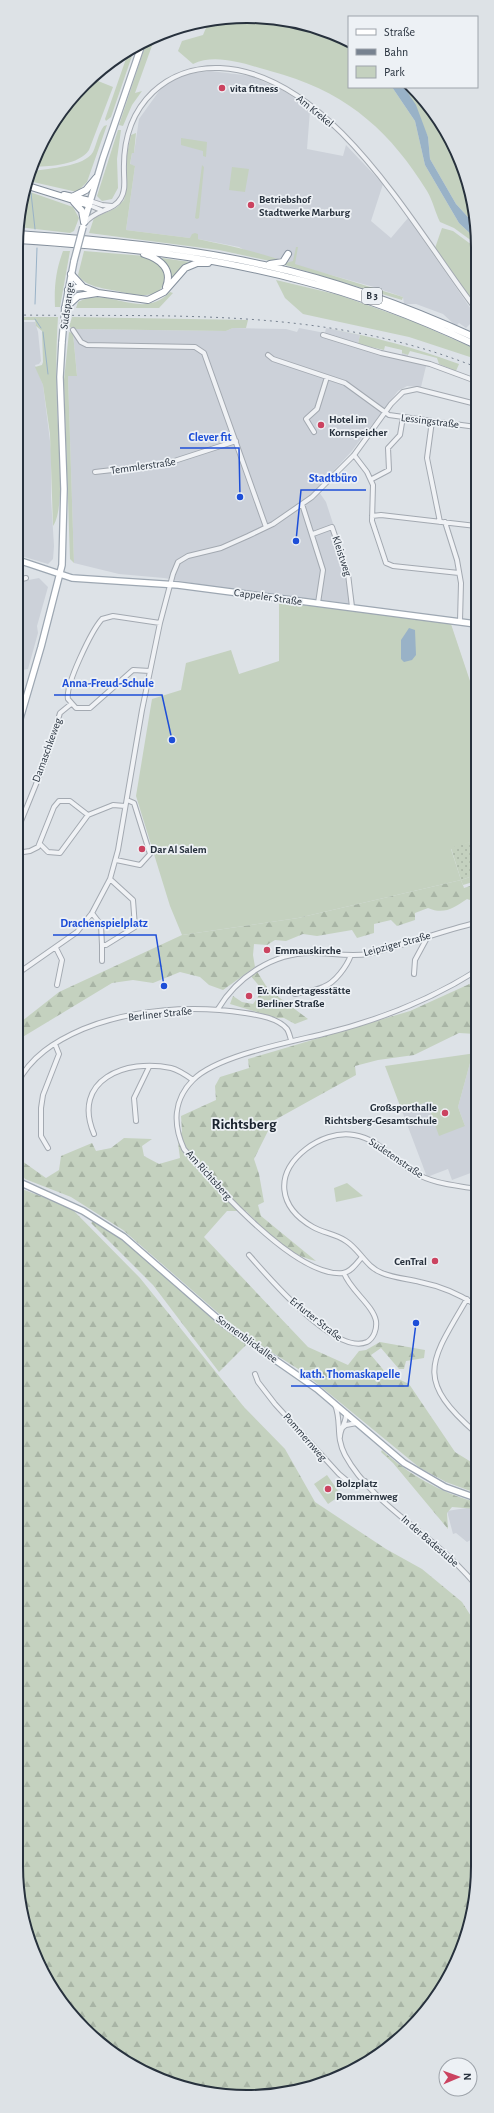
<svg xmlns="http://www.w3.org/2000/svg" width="494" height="2113" font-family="'Alegreya Sans',sans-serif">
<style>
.built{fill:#ccd1d9}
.green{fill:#c4d1bf}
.forest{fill:url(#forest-firs)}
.garden{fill:url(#garden-dots)}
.water{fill:#99b2c7}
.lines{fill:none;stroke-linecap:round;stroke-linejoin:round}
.stream{stroke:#99b2c7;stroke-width:1}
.minor-casing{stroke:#a3a9b1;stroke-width:6}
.major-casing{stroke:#9da7b2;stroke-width:8}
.highway-casing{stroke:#85909d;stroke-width:8}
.minor{stroke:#f0f2f5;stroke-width:4}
.major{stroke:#fff;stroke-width:5.5}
.highway{stroke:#fff;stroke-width:6}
.rail{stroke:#778290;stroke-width:1;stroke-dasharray:2 4;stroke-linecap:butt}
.major-bridge-casing{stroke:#9da7b2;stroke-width:8;stroke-linecap:butt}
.major-bridge{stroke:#fff;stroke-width:5.5}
.poi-dot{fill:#cb4360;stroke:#edf1f5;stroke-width:1.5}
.labels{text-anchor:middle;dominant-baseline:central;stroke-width:3.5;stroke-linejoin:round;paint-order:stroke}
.shield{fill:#edf1f5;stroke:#626b74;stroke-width:1}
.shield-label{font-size:10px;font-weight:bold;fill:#27313d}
.poi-label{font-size:11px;font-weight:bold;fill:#27313d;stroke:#edf1f5;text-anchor:start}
.street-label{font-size:11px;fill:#27313d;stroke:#edf1f5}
.district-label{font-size:15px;font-weight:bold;fill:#19222e;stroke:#edf1f5}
.rim{fill:none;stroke:#27313d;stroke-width:2}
.leader{fill:none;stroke:#1d4ed8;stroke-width:1.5}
.callout-dot{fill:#1d4ed8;stroke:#edf1f5;stroke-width:1.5}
.callout-label{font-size:12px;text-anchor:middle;font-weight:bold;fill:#1d4ed8;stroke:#edf1f5;stroke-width:3.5;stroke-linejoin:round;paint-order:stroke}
</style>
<defs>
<pattern id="forest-firs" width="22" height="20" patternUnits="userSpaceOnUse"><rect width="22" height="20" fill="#c4d1bf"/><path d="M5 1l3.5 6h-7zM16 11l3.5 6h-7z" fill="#a8b4a5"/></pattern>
<pattern id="garden-dots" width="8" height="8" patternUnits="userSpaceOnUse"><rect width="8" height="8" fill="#c4d1bf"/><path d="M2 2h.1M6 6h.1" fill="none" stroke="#a8b4a5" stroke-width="1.8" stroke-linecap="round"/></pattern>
</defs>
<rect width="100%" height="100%" fill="#dde2e7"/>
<path class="built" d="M210,71L252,76L286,92L301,103L310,110L307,149L343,156L346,145L383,184L371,221L391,238L408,218L473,312L474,318L470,324L466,328L459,323L456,326L443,314L416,304H404L403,297L374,287L248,252L239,247L198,239L126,230L135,166L130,165L132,153H134L139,119L162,87L169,82L188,74Z
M18,322H35L38,332L41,361L39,364L35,365L43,385L51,449V498L54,546L53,559L48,564L18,555Z
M233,328L286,329L297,332L299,328L325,333L326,328L360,335L358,344L401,356L402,353L408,355V357L427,362L421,387L407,386L398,391L351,452L317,489L326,502L350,576L355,604L214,587L164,578L119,574L74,563L68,376L77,375L73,333L75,329L226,331Z
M39,578L48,587L37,626L38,633L28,669L17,671L18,582Z
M476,1061V1171L452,1180L448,1169L427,1177L402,1111L427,1102L465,1126L458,1107L470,1063Z
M473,1507L476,1516V1537L467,1542L456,1533L453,1534L447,1511Z"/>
<path class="green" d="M277,18L327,33L349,46V87H392L415,121L425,165L459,223L476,239V244L454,228L440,222C435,212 433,201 427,191C392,134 350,95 284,75C279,73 272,72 267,70C245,64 215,53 193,64L178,51L182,41L203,35L208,23Z
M154,40L135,93L142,91L132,105L123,126L119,125L146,44Z
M134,50L111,117L106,121L105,119L128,53Z
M93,79L113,87L89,150C79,165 51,166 35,167L47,131Z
M404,87H412L454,145L476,217V226L456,204L430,159L428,137Z
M107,125L87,182L77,192L33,182L32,176L34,171C49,168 84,167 93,152C97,143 98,134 104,126Z
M118,130H121L117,159L118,188L112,199L102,201L97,196Z
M136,133L134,153H132L130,164L135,166L126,230L190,238L192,234L195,233L198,234V239C226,245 254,251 281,260L270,261L219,250L89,233L94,218L116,208L124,200L127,183V154L131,135Z
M181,138L207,142L206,157L203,156V151L181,145Z
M202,165L204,167L199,218L197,219L195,218Z
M232,167L249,169L245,192L229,190Z
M27,191L73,207L79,218L74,231L70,233L18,227V217Z
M442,228L453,231L476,248V306L435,248Z
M296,247H298L295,264L403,297L402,300L282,264L293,261Z
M63,251H70L60,307H55C54,286 56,270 63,251Z
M84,251L145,256L154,259L164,268C169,303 140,296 117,291C103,288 86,287 78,275Z
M161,258H162L190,262L170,282L167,265Z
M276,280L339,295L412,321L476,349V359L409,337L303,314L285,298Z
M170,292L173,293L159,308H76L78,302C109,285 141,322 170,292Z
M18,317H58C56,347 56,378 57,409C58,433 66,508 53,526L50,434L43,385L35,367L42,365L43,362L42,331L36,326L35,320H18Z
M72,317L248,320L246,328H233L226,331L75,329L69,327Z
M326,328C375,337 413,347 459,364L456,371L439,364L437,358L410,351L408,355L402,353V350L385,346L384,350L358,344L360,335Z
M69,332L73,333L77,376H68L74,563L70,559L64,380Z
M279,602L430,620L451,624L476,699V840L451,849L461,880L476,875V881L463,885L461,880L298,918L182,935L170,906L136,796L152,699L181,690L186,663L231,650L239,674L279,661Z
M476,1053V1061L470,1063L458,1107L465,1126L439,1136L427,1102L402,1111L385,1066Z
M347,1183L363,1196L336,1202L334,1188Z
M327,1475L341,1495L328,1504L314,1484Z"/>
<path class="forest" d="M461,880L464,888L476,884V902L467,899C454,908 444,915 428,908L415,913V920L397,926L391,920L374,924V933L357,938L352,930L317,936L303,934L286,941L275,940L267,945L254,944L253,955L255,967L223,990L209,985L200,977L180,972L153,983L133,980L112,983L21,1038L24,1059L17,1074V1025L59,992L182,935L298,918Z
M256,970L268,989L308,1019L295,1024L284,1018H277L230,1004L233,996L242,1002L253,1004L258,997L260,987L250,975Z
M476,981V1034L459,1033L414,1055L378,1060L355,1066L356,1075L273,1121L254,1159L259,1174L264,1202L258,1205L261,1216L316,1261C291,1257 263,1229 246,1211H227L204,1237L308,1347L348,1365L359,1351L366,1350L380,1342L425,1350L424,1358L406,1361L404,1369H399L381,1348L371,1355L386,1373L409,1384L455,1452L476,1465V1493L446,1482L420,1468L303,1372L254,1341L224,1318L123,1230L71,1197L25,1179L19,1170V1162L22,1161L46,1178L59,1170L61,1156L92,1143L96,1151L111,1148L124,1138L152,1139L142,1146L144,1156L159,1164L180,1158L178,1142L182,1131L181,1116L216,1100L215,1086L220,1077L249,1068L248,1059L410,1011Z
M17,1187L71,1208L140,1278L244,1407L285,1449L315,1502L386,1549L422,1569L462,1602L476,1624V1896L447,1981L388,2049L307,2089L232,2096L145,2073L73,2018L33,1954L16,1866Z
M93,1221C151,1252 192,1308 247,1344L219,1372L153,1285L91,1223Z
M382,1450C408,1474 441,1493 476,1502V1509L452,1507L447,1513L448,1529L393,1463L381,1452Z"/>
<path class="garden" d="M476,840V875L461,880L451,848Z"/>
<path class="water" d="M392,87H404L416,105L428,137L430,159L456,204L476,226V239L459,223L425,165L415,121Z
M409,628L415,630L416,655L412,660L404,662L401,659V640Z"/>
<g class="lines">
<path class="stream" d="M31,193L35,229
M35,304L37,248
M35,319L41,328
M43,332L48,374"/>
<defs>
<path id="minor" d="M90,201L102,205L112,206
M89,205L101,210
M85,223C96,209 114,211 121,198C126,190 124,181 124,172C123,142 131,113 153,92C171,75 195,67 220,68C332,73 415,230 476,309
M73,330L81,342L87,345L195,347L204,353L266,527
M323,335L381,353L430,364L476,381
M268,355L273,359L345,383L389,415L476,427
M476,419V407
M432,421L427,458L440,522
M314,432L306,419L317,409L327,377
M354,455L367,472L373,485L372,521L386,563L393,566L459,573
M95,472L165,464L236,441
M372,479L389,470L388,448L400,435L403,417
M302,504L323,570L318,603
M372,516L381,515L476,526
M445,522L457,560L461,583L460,621
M313,534L332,527L348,574L352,607
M18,580L26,578
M150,671L133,670L90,708H76L68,699C65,685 92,630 102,619L113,616L160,623
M17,831L45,762L60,713L71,704
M40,844L48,852L60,853L88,815L113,805L125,806
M17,853L30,851L38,847L54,807L59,801H70L88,815
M116,860L140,865L150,854L134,803L127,800
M92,913L101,925L102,945H106L135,927L133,900L110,879
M102,945V961
M56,948L62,960L57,985
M17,974L77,932L92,913L110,879L118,850L142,710L160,623L173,574L178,562L188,556L221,548L248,536L273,524L312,497L354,455L391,404L403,392L417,389L476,404
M414,974L415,960L428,936
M17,983V981
M295,994C304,992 314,991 323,987C335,983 347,966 351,955
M218,1009C237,977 274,952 313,953C331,953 350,957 368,954C404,946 440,931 476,923
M17,1084C30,1057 55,1041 83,1029C132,1009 193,1005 245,1013C258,1015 278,1018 287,1029C289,1032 290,1037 291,1040
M136,1121L134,1098L149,1067
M94,1134C71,1080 126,1058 171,1068C179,1070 186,1075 193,1080
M48,1148L41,1136V1108L43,1095L59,1054L55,1044
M249,1255C268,1277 335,1356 367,1342C374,1338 377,1329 376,1321C373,1305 350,1290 344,1273
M362,1257C357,1263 351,1272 343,1273C296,1278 213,1183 184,1149C173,1125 173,1100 193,1080C216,1056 290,1042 323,1034C376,1021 430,1000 476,971
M467,1299C430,1362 414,1379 476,1433
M476,1305C459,1294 440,1286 420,1282C408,1279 394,1278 382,1273C366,1267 360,1250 346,1241C336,1234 323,1233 313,1227C278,1207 274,1174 306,1149C319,1139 337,1132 354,1135C380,1139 393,1161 415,1173C434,1184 455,1185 476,1189
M255,1374L258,1382L275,1404L339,1474L351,1484L365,1481
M335,1405C342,1422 335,1436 345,1455C365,1492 405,1519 437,1546C451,1558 464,1571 476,1585
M341,1429L346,1425L357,1423
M340,1437C340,1429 347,1421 346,1413"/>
<path id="major" d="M84,222L103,158L141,47
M65,308L74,261
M18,560L72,578L178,585L476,624
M17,729L41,647L62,565L64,489L60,377L62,342
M17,1181L83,1211L124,1237L225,1325L317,1389L404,1463L445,1487L476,1498"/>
<path id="highway" d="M28,186L89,205
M64,195L90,201
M74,196L86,190L96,178
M74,202L82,211L84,222
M18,234C100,240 184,247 264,265C338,281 408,307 476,338
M18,240C114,246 210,256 303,281C362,296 420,319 476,345
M144,254C160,259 173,269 166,287
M270,264L283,262L288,254
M71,274L83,287
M68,290L72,288L83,287L98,293L148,300L164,292L185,268L197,263H208
M65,308L78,296L97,293"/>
</defs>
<use href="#minor" class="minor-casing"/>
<use href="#major" class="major-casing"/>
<use href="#highway" class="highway-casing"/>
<use href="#minor" class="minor"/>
<use href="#major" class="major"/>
<use href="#highway" class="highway"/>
<path class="rail" d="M18,315C176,317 325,307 476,367"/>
<defs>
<path id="major-bridge" d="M74,261L83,227
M62,342L65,308"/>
</defs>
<use href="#major-bridge" class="major-bridge-casing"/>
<use href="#major-bridge" class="major-bridge"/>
</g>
<g class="poi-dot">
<circle cx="222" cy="88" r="4"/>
<circle cx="251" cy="205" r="4"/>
<circle cx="321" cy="425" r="4"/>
<circle cx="142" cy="849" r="4"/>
<circle cx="267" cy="950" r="4"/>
<circle cx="249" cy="996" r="4"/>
<circle cx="445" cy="1113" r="4"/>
<circle cx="435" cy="1261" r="4"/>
<circle cx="328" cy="1489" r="4"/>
</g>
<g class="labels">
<rect class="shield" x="362" y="288" width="20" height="16" rx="3"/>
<g class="shield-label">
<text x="372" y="296">B 3</text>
</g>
<g class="poi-label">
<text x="230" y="88">vita fitness</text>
<text x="259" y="199">Betriebshof<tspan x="259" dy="13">Stadtwerke Marburg</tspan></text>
<text x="329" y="419">Hotel im<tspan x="329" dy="13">Kornspeicher</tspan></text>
<text x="150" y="849">Dar Al Salem</text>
<text x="275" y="950">Emmauskirche</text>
<text x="257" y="990">Ev. Kindertagesstätte<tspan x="257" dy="13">Berliner Straße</tspan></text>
<text x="437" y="1107" text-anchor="end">Großsporthalle<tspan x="437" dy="13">Richtsberg-Gesamtschule</tspan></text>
<text x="427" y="1261" text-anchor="end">CenTral</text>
<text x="336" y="1483">Bolzplatz<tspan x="336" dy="13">Pommernweg</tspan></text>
</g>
<g class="street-label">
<text transform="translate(315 111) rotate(39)">Am Krekel</text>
<text transform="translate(67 306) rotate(-82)">Südspange</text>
<text transform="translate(430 421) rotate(7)">Lessingstraße</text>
<text transform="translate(143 466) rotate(-8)">Temmlerstraße</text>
<text transform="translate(342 556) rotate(72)">Kleistweg</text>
<text transform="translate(268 597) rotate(8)">Cappeler Straße</text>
<text transform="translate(47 750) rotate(-70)">Damaschkeweg</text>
<text transform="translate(397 944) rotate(-15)">Leipziger Straße</text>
<text transform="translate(160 1014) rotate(-6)">Berliner Straße</text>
<text transform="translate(396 1158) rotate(34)">Sudetenstraße</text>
<text transform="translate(209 1175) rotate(48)">Am Richtsberg</text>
<text transform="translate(316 1319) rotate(38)">Erfurter Straße</text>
<text transform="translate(247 1339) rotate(36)">Sonnenblickallee</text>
<text transform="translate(305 1437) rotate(49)">Pommernweg</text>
<text transform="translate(430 1541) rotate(41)">In der Badestube</text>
</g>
<g class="district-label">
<text x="244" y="1124">Richtsberg</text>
</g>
</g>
<path d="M0 0H494V2113H0ZM247 23H247A224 224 0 0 1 471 247V1866A224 224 0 0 1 247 2090H247A224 224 0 0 1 23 1866V247A224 224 0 0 1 247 23Z" fill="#dde2e6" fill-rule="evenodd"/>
<path class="rim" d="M247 23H247A224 224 0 0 1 471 247V1866A224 224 0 0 1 247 2090H247A224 224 0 0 1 23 1866V247A224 224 0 0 1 247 23Z"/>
<path class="leader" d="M240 497L239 448H180M296 541L301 490H366M172 740L162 695H54M164 986L156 935H53M416 1323L408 1386H291"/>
<g class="callout-dot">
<circle cx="240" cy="497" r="4"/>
<circle cx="296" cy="541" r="4"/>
<circle cx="172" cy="740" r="4"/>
<circle cx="164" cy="986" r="4"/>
<circle cx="416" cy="1323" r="4"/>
</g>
<g class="callout-label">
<text x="210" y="441">Clever fit</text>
<text x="333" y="482">Stadtbüro</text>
<text x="108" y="687">Anna-Freud-Schule</text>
<text x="104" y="927">Drachenspielplatz</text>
<text x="350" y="1378">kath. Thomaskapelle</text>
</g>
<rect x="348" y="16" width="130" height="72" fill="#edf1f5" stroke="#9ea4ab"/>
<rect x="356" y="29" width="20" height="6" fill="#ffffff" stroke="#9ea4ab"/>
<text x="384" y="36" font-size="12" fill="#27313d">Straße</text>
<rect x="356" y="49" width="20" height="6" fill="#778290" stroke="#9ea4ab"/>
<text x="384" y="56" font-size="12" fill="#27313d">Bahn</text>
<rect x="356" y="66" width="20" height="12" fill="#c4d1bf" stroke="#9ea4ab"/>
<text x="384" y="76" font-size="12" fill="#27313d">Park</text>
<g transform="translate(458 2077) rotate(88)"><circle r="19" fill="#edf1f5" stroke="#9ea4ab"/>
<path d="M0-3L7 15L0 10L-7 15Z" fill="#cb4360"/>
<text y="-6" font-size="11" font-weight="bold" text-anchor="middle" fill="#27313d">N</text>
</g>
</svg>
